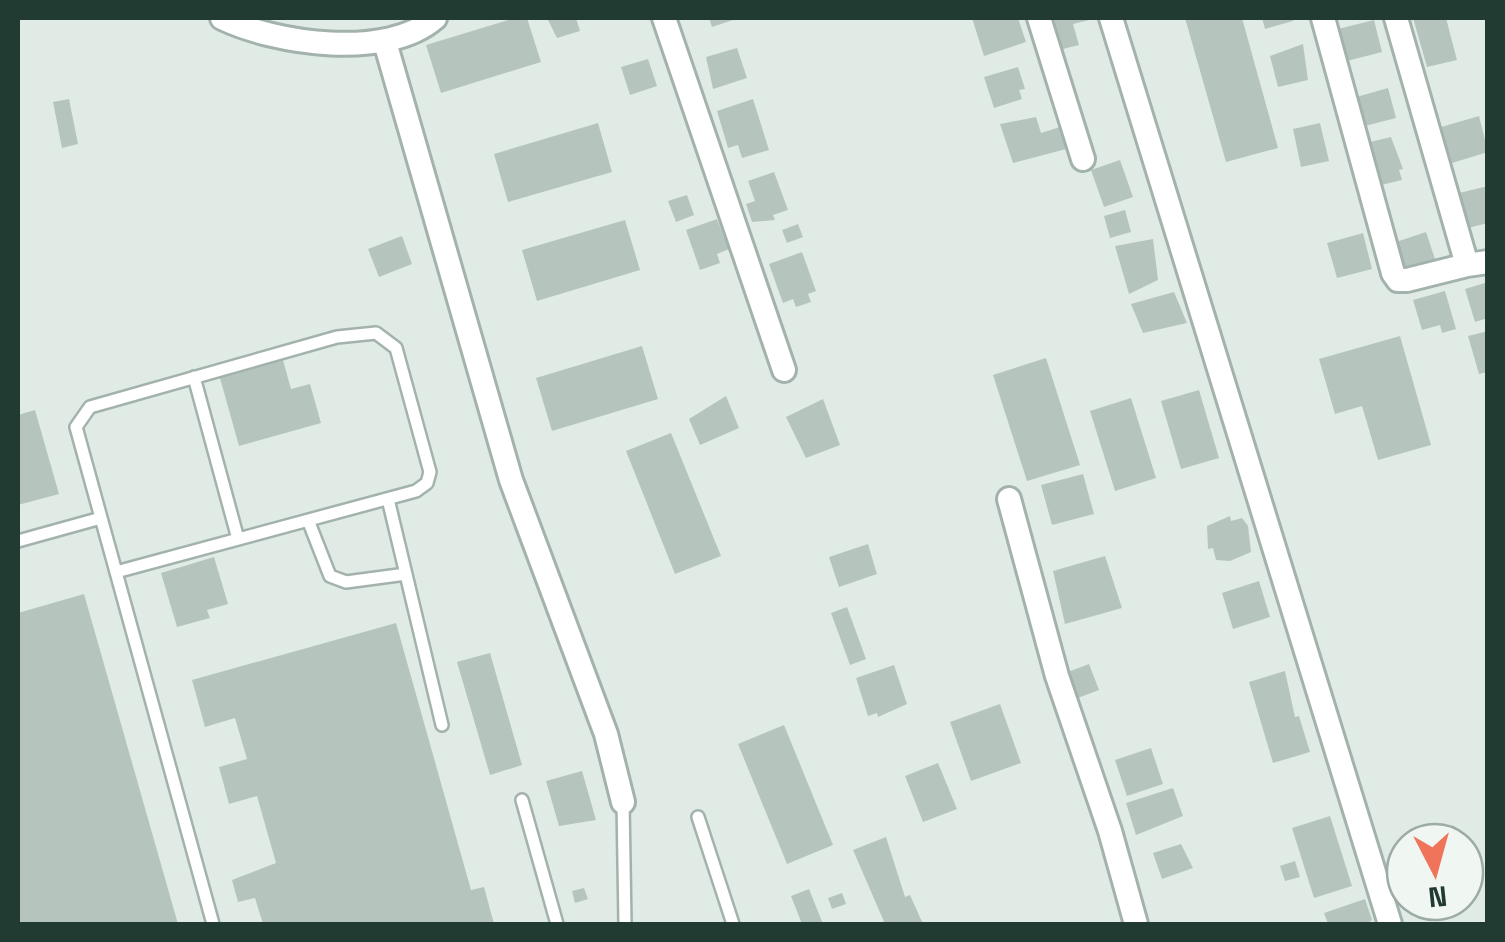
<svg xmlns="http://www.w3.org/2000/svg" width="1505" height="942" font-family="'Space Grotesk',sans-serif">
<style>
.building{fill:#b5c5be}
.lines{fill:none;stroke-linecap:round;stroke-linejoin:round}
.lane-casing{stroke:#a3b2ac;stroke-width:16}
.street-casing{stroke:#a3b2ac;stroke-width:28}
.lane{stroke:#fff;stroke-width:11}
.street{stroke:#fff;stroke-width:22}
</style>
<rect width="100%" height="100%" fill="#e0ebe5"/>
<path class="building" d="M515,18H527L541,62L441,93L426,45Z
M547,18H576L580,31L557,38Z
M709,18H739L712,27Z
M972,18H1018L1026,42L984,56Z
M1051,18H1093V19L1073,24L1079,45L1059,50Z
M1185,18H1242L1278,148L1226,162Z
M1262,18H1292L1293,21L1265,29Z
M1413,18H1446L1457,60L1427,67Z
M1374,20L1382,52L1343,62L1334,30Z
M1303,44L1308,80L1278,87L1270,56Z
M737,48L747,78L713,89L706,57Z
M648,59L657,86L630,95L621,67Z
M1018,67L1025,89L1019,90L1022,99L994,108L984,77Z
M1388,88L1396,118L1361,127L1353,98Z
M69,99L78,144L62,148L53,102Z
M753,99L769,150L742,158L738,145L728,148L717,111Z
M1479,116L1488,152L1452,163L1441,127Z
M1036,117L1041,133L1063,126L1070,148L1013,163L1000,124Z
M598,123L612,172L508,202L494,154Z
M1320,123L1329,161L1301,167L1293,129Z
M1391,137L1403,169L1399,170L1402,180L1377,186L1366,143Z
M1120,160L1133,197L1104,207L1091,170Z
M774,172L788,210L773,215L775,220L752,222L746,204L755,201L748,181Z
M1488,186V223L1468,228L1459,193Z
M687,195L694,215L676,222L668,201Z
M1125,210L1131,232L1110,238L1104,216Z
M717,219L729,249L717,254L720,263L700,270L686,230Z
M625,220L640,270L537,301L522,250Z
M798,224L803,237L787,243L782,230Z
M1426,232L1436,262L1403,273L1393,243Z
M1363,233L1372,269L1337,278L1327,243Z
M402,236L412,264L379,277L368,249Z
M1153,239L1158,280L1129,294L1115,246Z
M802,252L816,291L808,294L811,302L796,307L793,299L783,303L769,264Z
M1488,282V318L1475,322L1465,289Z
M1445,291L1456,329L1442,333L1440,325L1422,330L1413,300Z
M1174,292L1187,323L1143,333L1131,304Z
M1488,331V372L1479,374L1468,336Z
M1400,336L1431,445L1378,460L1362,406L1335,414L1319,359Z
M642,346L658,399L552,431L536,378Z
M281,353L291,389L310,384L321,423L239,446L218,371Z
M1046,358L1080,465L1027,481L993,375Z
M1199,390L1219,458L1181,469L1161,401Z
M726,396L739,428L700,445L689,419Z
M1131,398L1156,478L1115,491L1090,411Z
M823,399L840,445L806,458L786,417Z
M35,410L59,494L18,505V415Z
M671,433L721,556L675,574L626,451Z
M1083,474L1094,514L1052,525L1041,485Z
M1230,516L1231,521L1242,518L1248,526L1251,552L1230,561L1216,560L1213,548L1208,549L1207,526Z
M868,544L877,574L839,587L829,557Z
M1105,556L1122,608L1065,624L1053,571Z
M214,557L228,604L207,610L210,618L177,627L161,573Z
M1259,581L1270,617L1233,629L1222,593Z
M84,594L178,924H18V613Z
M847,607L866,659L850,665L831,613Z
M396,623L471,890L484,887L494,924H263L255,898L238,902L232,880L276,863L257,796L229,804L219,767L247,759L235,718L205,727L192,680Z
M490,653L522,765L490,775L457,662Z
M1089,664L1099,690L1070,701L1060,675Z
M894,665L907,704L878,717L877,713L868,716L856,678Z
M1285,671L1295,717L1299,716L1310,752L1273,763L1249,682Z
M1000,704L1021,763L971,781L950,722Z
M784,725L833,845L787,864L738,744Z
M1151,748L1163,784L1127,796L1115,760Z
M938,763L957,809L923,822L905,776Z
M582,771L596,820L559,826L546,781Z
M1173,788L1183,816L1136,835L1126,803Z
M1330,816L1352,886L1314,898L1292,828Z
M886,837L905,897L910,895L923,924H885L853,850Z
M1181,844L1193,868L1162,879L1153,853Z
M1295,861L1300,877L1285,881L1280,866Z
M584,888L588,899L575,903L572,891Z
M809,889L823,924H802L791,896Z
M842,893L846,904L832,909L828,898Z
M1365,899L1372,920L1367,924H1328L1324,913Z"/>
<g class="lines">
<defs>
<path id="lane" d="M194,377L238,539
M388,499L442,725
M308,520L330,576L346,582L406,574
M18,541L101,518
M116,572L416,491L427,483L430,472L396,348L376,333L337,337L90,407L76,427L213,924
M522,800L557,924
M623,802L625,924
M698,817L733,924"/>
<path id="street" d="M222,18C276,44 387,60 435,18
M664,18L784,370
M1039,18L1083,159
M1111,18L1390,924
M1323,18L1393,273L1398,280H1407L1467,265
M1396,18L1467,265L1488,262
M385,42L511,480L606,734L623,802
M1009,499L1057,676L1110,831L1136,924"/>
</defs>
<use href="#lane" class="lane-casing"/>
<use href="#street" class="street-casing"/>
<use href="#lane" class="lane"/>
<use href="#street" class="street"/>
</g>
<rect width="1505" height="942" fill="none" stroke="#213a32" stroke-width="40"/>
<g transform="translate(1435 872) rotate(174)"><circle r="48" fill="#f0f7f3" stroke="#9daba6" stroke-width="2.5"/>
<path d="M0-8L18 38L0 25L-18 38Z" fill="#ef7459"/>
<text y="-15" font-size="28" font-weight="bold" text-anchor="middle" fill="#213a32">N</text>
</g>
</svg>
